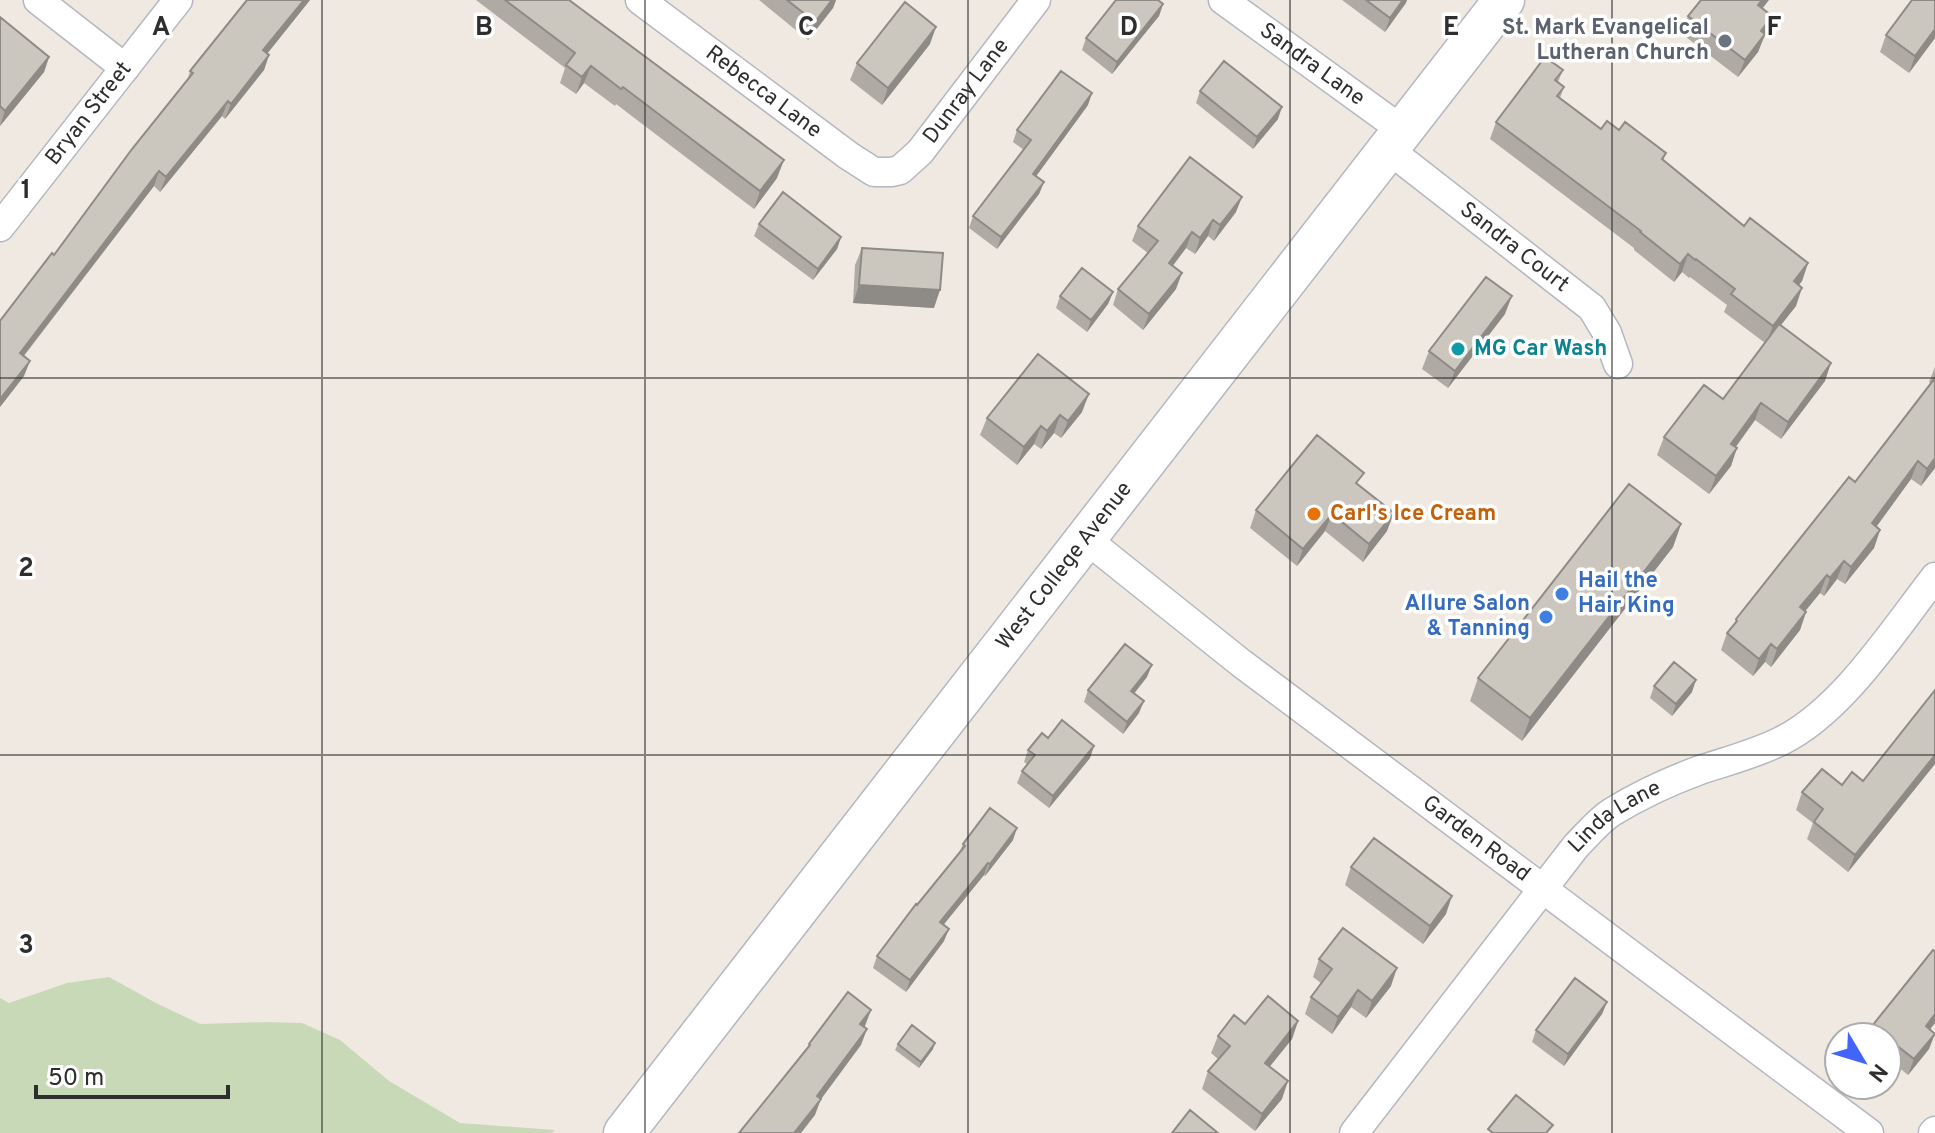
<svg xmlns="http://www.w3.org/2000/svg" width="1935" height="1133" font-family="Overpass,sans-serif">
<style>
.cemetery{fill:#c8d9b8}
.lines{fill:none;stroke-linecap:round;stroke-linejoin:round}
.minor-casing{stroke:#b4b7c1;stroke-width:31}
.secondary-casing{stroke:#b4b7c1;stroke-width:43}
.minor{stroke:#fff;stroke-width:28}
.secondary{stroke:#fff;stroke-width:40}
.wall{fill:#afaba4}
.shaded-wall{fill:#8e8b86}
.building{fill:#cbc7bf;stroke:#8e8b86;stroke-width:2}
.grid{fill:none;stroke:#2e2e2e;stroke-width:2;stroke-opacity:0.55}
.worship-dot{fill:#6b7280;stroke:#fff;stroke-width:3}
.culture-dot{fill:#0f9aa8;stroke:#fff;stroke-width:3}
.food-dot{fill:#e8710a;stroke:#fff;stroke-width:3}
.shop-dot{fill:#3f7fe0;stroke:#fff;stroke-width:3}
.labels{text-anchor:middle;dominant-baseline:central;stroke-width:7;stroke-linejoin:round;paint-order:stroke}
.worship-label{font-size:22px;font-weight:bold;fill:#5b616d;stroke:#fff;text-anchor:end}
.street-label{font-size:22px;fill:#2e2e2e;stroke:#fff}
.culture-label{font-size:22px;font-weight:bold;fill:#0d838f;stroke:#fff;text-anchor:start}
.food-label{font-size:22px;font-weight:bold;fill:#c56008;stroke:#fff;text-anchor:start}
.shop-label{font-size:22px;font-weight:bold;fill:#366cbe;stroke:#fff;text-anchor:start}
.grid-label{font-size:26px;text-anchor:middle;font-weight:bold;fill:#2e2e2e;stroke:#fff;stroke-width:7;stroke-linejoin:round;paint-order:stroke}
</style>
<rect width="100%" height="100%" fill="#efe9e1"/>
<path class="cemetery" d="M109,977L156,1003L200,1024L267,1022L302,1023L340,1040L389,1081L460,1123L555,1130L552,1133H0V998L9,1003L67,983Z"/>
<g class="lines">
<defs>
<g id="minor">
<path d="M38,0L125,68"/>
<path id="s1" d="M640,0L849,156L874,172H891L900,170L920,152L1036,0"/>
<path id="s2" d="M1223,0L1402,130"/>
<path id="s3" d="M1388,149L1592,308L1607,333L1618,364"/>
<path id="s4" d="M0,227L178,0"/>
<path id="s5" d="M1086,539L1241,663L1869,1133"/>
<path id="s6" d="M1354,1133L1576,846C1587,835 1598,821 1612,812C1638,796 1670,781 1700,770C1727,761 1755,754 1781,741C1842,711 1893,631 1935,577"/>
<path d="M1933,1133L1935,1131"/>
</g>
<g id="secondary">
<path id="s7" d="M624,1133L1504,0"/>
</g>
</defs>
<use href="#minor" class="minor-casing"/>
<use href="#secondary" class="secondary-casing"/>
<use href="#minor" class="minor"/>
<use href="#secondary" class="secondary"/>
</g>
<path class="wall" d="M247,0H310L267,54L269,55L264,70L225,119L222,116L160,192L154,186L24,356V376L0,407L54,255L187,81L190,71Z
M476,0H569L777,178L754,209L616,104L615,106L584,83L576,94L560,83L565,68Z
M759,0H836L833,8L808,40Z
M1342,0H1407L1385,32Z
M1935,0V38L1909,73L1880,52L1886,35Z
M1163,4L1159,16L1112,74L1082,50L1086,38Z
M1762,8L1766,33L1758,52L1738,77L1682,34L1688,16Z
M0,17L49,57L44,72L0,126Z
M930,44L882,105L850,80L857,63Z
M1563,70L1558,82L1564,87L1560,98L1601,129L1619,130L1666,153L1663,161L1744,226L1808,263L1802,281L1799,285L1796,306L1780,326L1825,381L1781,439L1755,420L1736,447L1731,466L1709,494L1657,455L1664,437L1723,399L1765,343L1724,312L1727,305L1690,277L1689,278L1682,272L1674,282L1634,250V248L1490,139L1496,122Z
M1200,91L1278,119L1253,149L1196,103Z
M1088,105L1036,176L1044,182L1039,194L997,249L969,228L973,216L1024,150L1013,142L1017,130Z
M1236,212L1214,241L1208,236L1195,254L1186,248L1173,266L1176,289L1143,330L1113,305L1118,289L1148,253L1132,241L1138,226Z
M759,224L841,237L837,249L813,280L754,236Z
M862,248L934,308L853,303L855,265Z
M1113,292L1108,304L1087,332L1056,308L1060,296Z
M1505,314L1448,388L1422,369L1429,351Z
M1935,367V468L1921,486L1911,479L1876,527L1880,530L1874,548L1845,584L1837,579L1824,596L1820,593L1805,611L1806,612L1800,630L1771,667L1765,662L1753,676L1721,650L1727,633L1734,625L1736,619L1855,482L1931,383L1929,382Z
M1082,412L1061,438L1054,433L1041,449L1034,444L1017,465L980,435L987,418Z
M1359,486L1387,531L1363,562L1325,531L1297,566L1250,528L1256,510Z
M1681,524L1673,547L1522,741L1470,701L1478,678Z
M1147,677L1134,694L1139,713L1123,734L1084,702L1088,690Z
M1654,686L1692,692L1672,716L1650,698Z
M1935,690V764L1848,872L1807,839L1813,823L1796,810L1802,792L1863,781Z
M1048,738L1090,758L1049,808L1017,783L1022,771L1027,764L1024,762L1028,750Z
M1013,840L985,876L984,875L943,925L944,941L906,992L873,968L877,956L959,853L963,844Z
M1351,867L1446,914L1423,944L1345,885Z
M1935,951V1023L1930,1029L1929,1049L1908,1075L1887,1058V1037H1867L1872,1026Z
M1319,959L1391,986L1366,1018L1351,1007L1332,1034L1305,1014L1311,997L1321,983L1313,977Z
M1607,1002L1602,1014L1564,1066L1532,1042L1536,1030Z
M1298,1021L1292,1039L1270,1066L1282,1099L1255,1131L1202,1089L1208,1071L1218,1059L1211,1053L1218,1036L1245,1024Z
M898,1044L933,1049L919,1068L895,1050Z"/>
<path class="shaded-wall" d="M304,0H310L258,65L263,50Z
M832,0H836L833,8L808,40L815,22Z
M1403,0H1407L1406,3L1385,32L1390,18Z
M1762,0H1769L1752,22L1758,5Z
M1163,4L1159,16L1112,74L1117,62Z
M1772,16L1758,52L1738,77L1745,60L1761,31Z
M936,27L930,44L882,105L888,88Z
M1935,29V38L1909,73L1915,56Z
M269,55L264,70L225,119L231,104Z
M49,57L44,72L0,126L5,111Z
M591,66L584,83L576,94L582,77Z
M1092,93L1088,105L1029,186L1033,174Z
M228,101L222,116L160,192L166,177Z
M1282,107L1278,119L1253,149L1257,137Z
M784,160L777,178L754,209L760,191Z
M159,171L154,186L14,368L20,353Z
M1044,182L1039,194L997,249L1001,237Z
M1242,197L1236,212L1214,241L1220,225Z
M1213,220L1208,236L1195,254L1200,238Z
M1192,232L1186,248L1163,278L1169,263Z
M841,237L837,249L813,280L818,269Z
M1688,254L1682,272L1674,282L1680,264Z
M1808,263L1802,281L1788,299L1794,281Z
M1182,273L1176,289L1143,330L1149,314Z
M859,285L940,290L934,308L853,303Z
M1802,288L1796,306L1766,344L1773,326Z
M1113,292L1108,304L1087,332L1091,320Z
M1512,296L1505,314L1448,388L1455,371Z
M30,361L24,376L0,407V399Z
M1831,363L1825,381L1781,439L1788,422Z
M1089,394L1082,412L1061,438L1068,421Z
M1761,403L1755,420L1725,461L1731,444Z
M1060,415L1054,433L1041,449L1047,431Z
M1041,426L1034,444L1017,465L1024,447Z
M1737,448L1731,466L1709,494L1716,476Z
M1935,458V468L1921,486L1927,469Z
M1918,461L1911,479L1866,541L1872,523Z
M1394,513L1387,531L1363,562L1369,544Z
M1332,514L1325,531L1297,566L1303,549Z
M1681,524L1673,547L1522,741L1530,718Z
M1880,530L1874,548L1845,584L1851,567Z
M1844,561L1837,579L1824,596L1830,578Z
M1827,575L1820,593L1794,625L1800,607Z
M1806,612L1800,630L1771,667L1777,649Z
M1771,644L1765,662L1753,676L1759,659Z
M1152,665L1147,677L1126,703L1131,691Z
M1696,680L1692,692L1672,716L1676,704Z
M1144,701L1139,713L1123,734L1127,722Z
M1094,746L1090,758L1049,808L1053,796Z
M1935,755V764L1848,872L1855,855Z
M1017,828L1013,840L985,876L990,864Z
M988,863L984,875L936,934L940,922Z
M1452,896L1446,914L1423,944L1430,926Z
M949,929L944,941L906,992L910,980Z
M1397,968L1391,986L1366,1018L1372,1001Z
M1358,990L1351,1007L1332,1034L1338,1017Z
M1607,1002L1602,1014L1564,1066L1568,1054Z
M871,1010L865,1026L854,1040L860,1024Z
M1935,1014V1023L1920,1042L1926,1026Z
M1298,1021L1292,1039L1259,1080L1265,1063Z
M867,1029L861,1045L816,1106L821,1099L815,1115L801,1133H794L817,1096Z
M1935,1034L1929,1049L1908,1075L1914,1059Z
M935,1043L933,1049L919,1068L921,1062Z
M1288,1081L1282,1099L1255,1131L1262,1114Z"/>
<path class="building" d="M247,0H304L263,50L269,55L231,104L228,101L166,177L159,171L20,353L30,361L0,399V321L52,253L54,255L132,149L193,73L190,71Z
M505,0H569L784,160L760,191L623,87L621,89L591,66L582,77L566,65L575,53Z
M787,0H832L815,22Z
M1116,0H1158L1163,4L1117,62L1086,38Z
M1366,0H1403L1390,18Z
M1701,0H1762L1758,5L1772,16L1761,31L1765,34L1745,60L1688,16Z
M1912,0H1935V29L1915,56L1886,35Z
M905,2L936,27L888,88L857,63Z
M0,17L49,57L5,111L0,106Z
M1545,57L1563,70L1555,80L1564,87L1557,96L1601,129L1607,121L1619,130L1625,122L1666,153L1662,159L1744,226L1750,218L1808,263L1794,281L1802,288L1773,326L1731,294L1735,289L1696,259L1695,260L1688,254L1680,264L1640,232L1641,231L1496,122Z
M1224,61L1282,107L1257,137L1200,91Z
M1061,71L1092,93L1033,174L1044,182L1001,237L973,216L1031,140L1017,130Z
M1190,157L1242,197L1220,225L1213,220L1200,238L1192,232L1169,263L1182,273L1149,314L1118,289L1158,241L1138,226Z
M783,192L841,237L818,269L759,224Z
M862,248L943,253L940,290L859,285Z
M1082,268L1113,292L1091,320L1060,296Z
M1486,277L1512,296L1455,371L1429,351Z
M1779,324L1831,363L1788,422L1761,403L1731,444L1737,448L1716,476L1664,437L1704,385L1723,399Z
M1038,354L1089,394L1068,421L1060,415L1047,431L1041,426L1024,447L987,418Z
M1935,378V458L1927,469L1918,461L1872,523L1880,530L1851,567L1844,561L1830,578L1827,575L1800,607L1806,612L1777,649L1771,644L1759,659L1727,633L1737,621L1736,619L1849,477L1855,482Z
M1317,435L1364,473L1356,483L1394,513L1369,544L1332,514L1303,549L1256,510Z
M1629,484L1681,524L1530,718L1478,678Z
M1125,644L1152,665L1131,691L1144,701L1127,722L1088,690Z
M1674,662L1696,680L1676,704L1654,686Z
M1935,690V755L1855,855L1814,822L1823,809L1802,792L1822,769L1842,785L1852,772L1863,781Z
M1062,720L1094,746L1053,796L1022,771L1035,755L1028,750L1042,733L1048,738Z
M990,808L1017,828L990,864L988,863L940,922L949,929L910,980L877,956L916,904L917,905L965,846L963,844Z
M1374,838L1452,896L1430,926L1351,867Z
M1343,928L1397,968L1372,1001L1358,990L1338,1017L1311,997L1332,969L1319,959Z
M1933,950L1935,951V1014L1926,1026L1935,1034L1914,1059L1872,1026Z
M1575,978L1607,1002L1568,1054L1536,1030Z
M848,992L871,1010L860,1024L867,1029L817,1096L821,1099L794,1133H739L810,1045L809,1044Z
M1268,996L1298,1021L1265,1063L1288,1081L1262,1114L1208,1071L1230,1046L1218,1036L1234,1015L1245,1024Z
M912,1025L935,1043L921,1062L898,1044Z
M1516,1095L1553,1125L1546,1133H1493L1488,1129Z
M1190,1110L1218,1133H1172Z"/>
<path class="grid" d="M322,0V1133M645,0V1133M968,0V1133M1290,0V1133M1612,0V1133M0,378H1935M0,755H1935"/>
<circle class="worship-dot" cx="1725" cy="41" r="8"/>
<circle class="culture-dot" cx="1458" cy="349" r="8"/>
<circle class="food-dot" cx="1314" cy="514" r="8"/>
<g class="shop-dot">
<circle cx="1562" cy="594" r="8"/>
<circle cx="1546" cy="617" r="8"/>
</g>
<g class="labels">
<g class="worship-label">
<text x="1709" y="28">St. Mark Evangelical<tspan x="1709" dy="25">Lutheran Church</tspan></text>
</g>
<g class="street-label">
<text stroke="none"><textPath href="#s2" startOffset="110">Sandra Lane</textPath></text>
<text stroke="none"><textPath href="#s1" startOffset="420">Dunray Lane</textPath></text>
<text stroke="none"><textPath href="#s1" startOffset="154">Rebecca Lane</textPath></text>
<text stroke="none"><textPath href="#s4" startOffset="144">Bryan Street</textPath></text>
<text stroke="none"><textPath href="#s3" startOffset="160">Sandra Court</textPath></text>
<text stroke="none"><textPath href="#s7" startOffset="718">West College Avenue</textPath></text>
<text stroke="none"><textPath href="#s6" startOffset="412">Linda Lane</textPath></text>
<text stroke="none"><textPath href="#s5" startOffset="492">Garden Road</textPath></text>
</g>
<g class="culture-label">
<text x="1474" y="349">MG Car Wash</text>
</g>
<g class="food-label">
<text x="1330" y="514">Carl's Ice Cream</text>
</g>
<g class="shop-label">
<text x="1578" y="581">Hail the<tspan x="1578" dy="25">Hair King</tspan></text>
<text x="1530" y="604" text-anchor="end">Allure Salon<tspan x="1530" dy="25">&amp; Tanning</tspan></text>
</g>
</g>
<g class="grid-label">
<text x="161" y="35">A</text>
<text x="484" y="35">B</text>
<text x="806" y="35">C</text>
<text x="1129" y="35">D</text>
<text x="1451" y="35">E</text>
<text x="1774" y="35">F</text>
<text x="26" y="198">1</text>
<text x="26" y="576">2</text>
<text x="26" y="953">3</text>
</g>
<g transform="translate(1863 1061) rotate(128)"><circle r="38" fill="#ffffff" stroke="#ababab" stroke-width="2"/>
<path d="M0-6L14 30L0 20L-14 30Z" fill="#4264fb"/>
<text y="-12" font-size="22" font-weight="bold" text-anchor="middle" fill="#2e2e2e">N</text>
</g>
<path d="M36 1085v12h192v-12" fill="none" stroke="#2e2e2e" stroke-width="4"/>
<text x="48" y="1085" font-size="24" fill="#2e2e2e" stroke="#ffffff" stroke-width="6" paint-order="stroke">50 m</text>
</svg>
